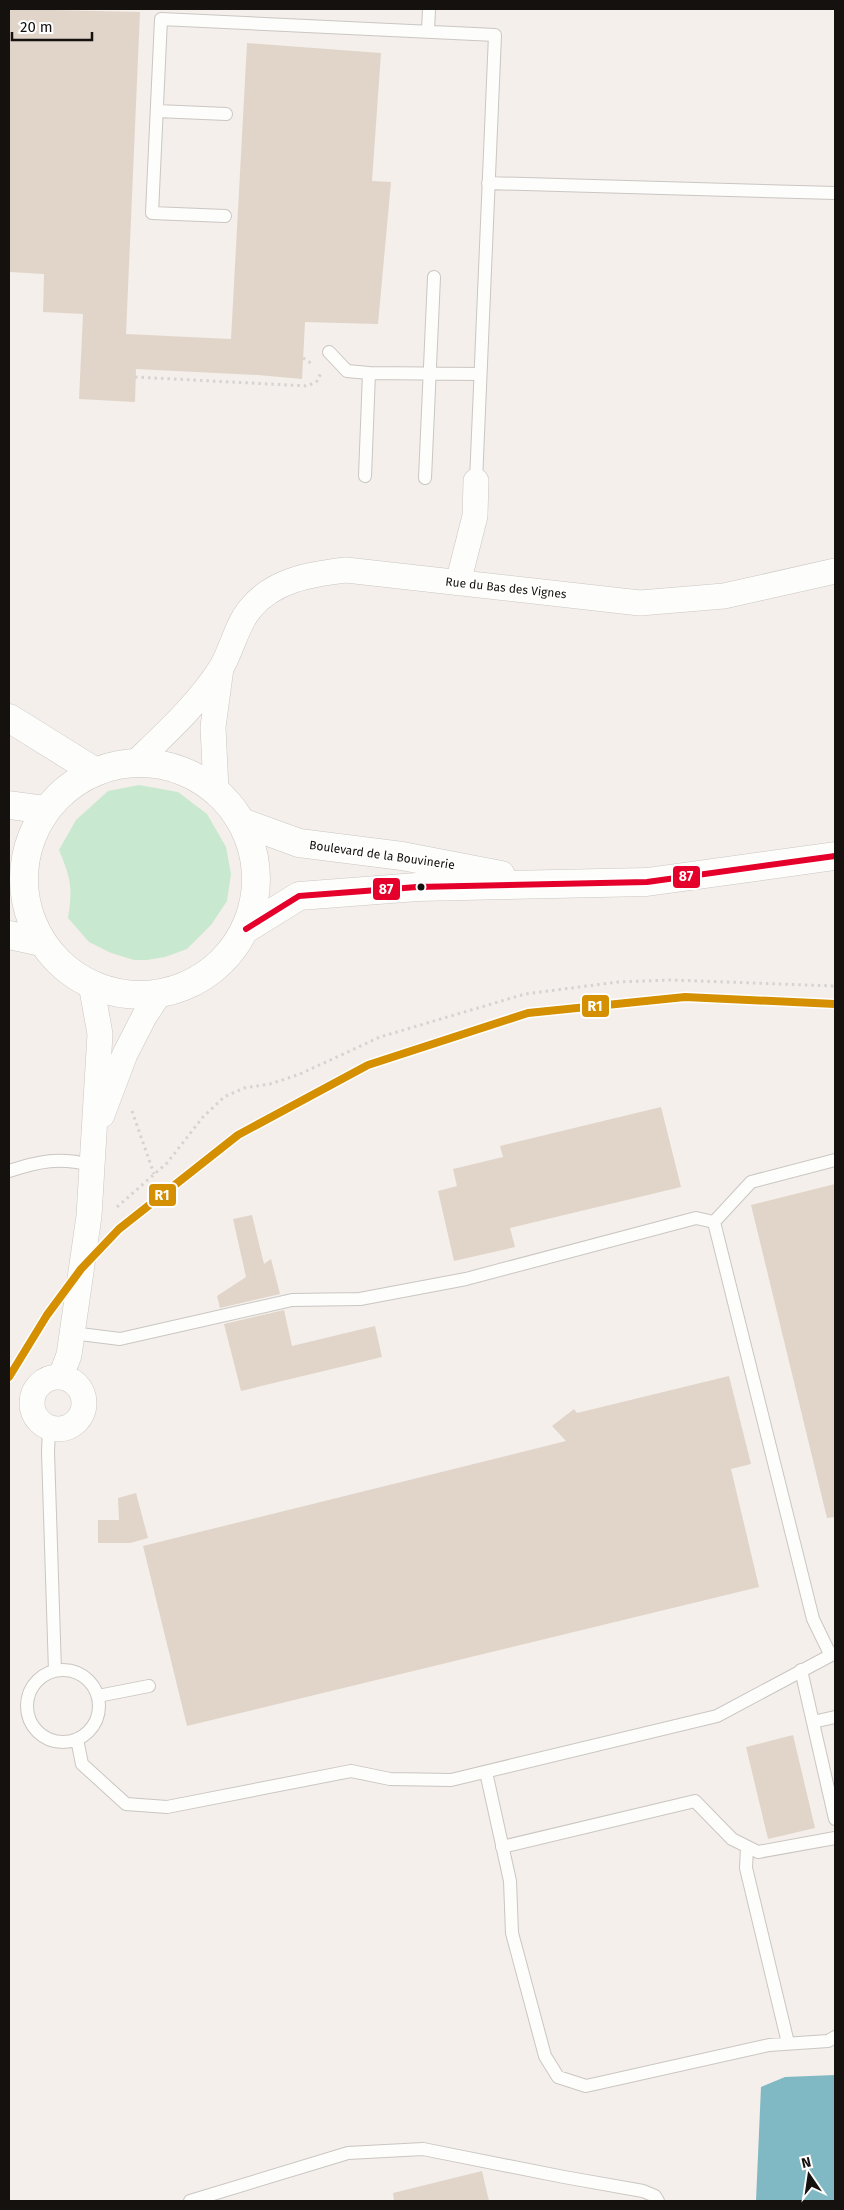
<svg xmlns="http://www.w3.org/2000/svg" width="844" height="2210" font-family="'Fira Sans',sans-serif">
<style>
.green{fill:#c9e8d0}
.water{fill:#80b9c3}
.building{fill:#e1d5ca}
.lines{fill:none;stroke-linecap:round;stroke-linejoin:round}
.service-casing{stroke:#cac6c2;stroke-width:14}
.minor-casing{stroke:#cac6c2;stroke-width:26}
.tertiary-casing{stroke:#cac6c2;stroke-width:29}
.motorway-casing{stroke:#cac6c2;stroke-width:29}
.path{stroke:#d5d4d3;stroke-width:3;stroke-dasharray:2.5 4;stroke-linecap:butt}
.service{stroke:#fdfdfc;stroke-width:12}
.minor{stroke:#fdfdfc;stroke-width:25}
.tertiary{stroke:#fdfdfc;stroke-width:28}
.motorway{stroke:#fdfdfc;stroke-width:28}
.bus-1-casing{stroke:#fff;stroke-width:10}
.bus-1{stroke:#e4002b;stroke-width:6}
.rail-1-casing{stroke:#fff;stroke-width:11}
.rail-1{stroke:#d59002;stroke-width:8}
.bus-dot{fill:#14110f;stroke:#fff;stroke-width:2}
.labels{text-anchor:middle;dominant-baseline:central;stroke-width:4;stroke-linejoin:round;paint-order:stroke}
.street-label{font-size:12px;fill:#14110f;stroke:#fff}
.line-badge{stroke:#fff;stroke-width:2}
.badge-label{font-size:14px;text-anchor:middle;font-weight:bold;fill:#fff}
</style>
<rect width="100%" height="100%" fill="#f4efea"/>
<path class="green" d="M139,785L178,792L207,814L226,847L231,874L227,901L211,925L187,949L165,957L147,960H134L111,953L89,942L68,918C73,888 71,879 59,850L76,820L108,791Z"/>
<path class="water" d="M835,2075V2201H756L761,2087L785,2077Z"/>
<path class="building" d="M9,9L140,12L126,334L231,339L247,43L381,53L372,181L391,182L378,324L305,322L302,379L258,375L136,369L135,402L79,399L83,314L43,312L44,274L9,272Z
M661,1107L681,1187L510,1228L515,1247L454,1261L438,1191L457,1186L453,1169L503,1157L500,1146Z
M835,1184V1517L827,1518L751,1205Z
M252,1215L264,1264L271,1259L280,1294L220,1308L217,1296L246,1277L233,1219Z
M284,1310L292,1346L375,1326L382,1357L241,1391L224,1324Z
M729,1376L751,1464L731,1469L759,1587L187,1726L143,1546L566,1441L552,1426L574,1409L577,1413Z
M136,1493L148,1538L130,1543H98V1520H119L118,1498Z
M793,1735L815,1828L768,1839L746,1747Z
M482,2171L489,2201H394L393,2193Z"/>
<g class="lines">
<defs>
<path id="service" d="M428,31L429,9
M157,111L226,114
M488,183L835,193
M225,216L152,213L161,19L495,35L476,481
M329,352L347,371L369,373
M365,476L369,373L480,374
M425,478L434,277
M9,1171C40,1161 59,1157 91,1165
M714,1222L751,1182L835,1160
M72,1333L120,1339L292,1300L360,1299L466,1279L696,1218L714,1222L813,1619L830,1654
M49,1428L48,1452L55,1671
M801,1670L835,1819
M27 1706a36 36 0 1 1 72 0a36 36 0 1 1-72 0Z
M98,1696L149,1686
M813,1722L835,1717
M77,1739L82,1764L126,1804L167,1807L351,1771L390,1779L451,1780L717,1716L835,1653
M486,1772L510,1881L512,1933L545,2056L558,2077L586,2086L769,2045L828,2041L835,2037
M502,1847L695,1801L732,1839L758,1852L835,1838
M747,1847L746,1868L788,2043
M190,2201L348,2153L423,2149L564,2177L643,2191L655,2196L658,2201"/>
<path id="minor" d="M458,583L475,516L476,481
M136,762C166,733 198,704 221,668C232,650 236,626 250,609C273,580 311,574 346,570L640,603L724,596L835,571
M216,790L213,727L221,668
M102,1115L125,1054L144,1017L159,994
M61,1376L69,1355L89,1216L100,1034L91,984
M32 1403a26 26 0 1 1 52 0a26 26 0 1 1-52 0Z"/>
<path id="tertiary" d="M24 879a116 116 0 1 1 232 0a116 116 0 1 1-232 0Z
M9,805L46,810
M244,823L299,843L402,856L501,875
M246,929L299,896L417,887L647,882L835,856"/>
<path id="motorway" d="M9,718L94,771
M9,935L42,942"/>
</defs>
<use href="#service" class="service-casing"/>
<use href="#minor" class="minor-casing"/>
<use href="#tertiary" class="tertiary-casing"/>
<use href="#motorway" class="motorway-casing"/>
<path class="path" d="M303,358L311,363
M135,377L308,386L317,381L321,373
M132,1111L154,1174
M117,1207L167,1163L203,1117L224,1097L244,1088L270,1084L300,1074L380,1037L525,994L618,982L671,980L835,986"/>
<use href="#service" class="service"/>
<use href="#minor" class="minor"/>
<use href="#tertiary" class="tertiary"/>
<use href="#motorway" class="motorway"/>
<defs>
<path id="bus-1" d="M246,929L299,896L417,887L647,882L835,856"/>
</defs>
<use href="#bus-1" class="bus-1-casing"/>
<use href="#bus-1" class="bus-1"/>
<defs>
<path id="rail-1" d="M9,1377L47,1315L81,1269L119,1229L238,1135L368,1065L528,1013L685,997L835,1004"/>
</defs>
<use href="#rail-1" class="rail-1-casing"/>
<use href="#rail-1" class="rail-1"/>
</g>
<circle class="bus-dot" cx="421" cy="887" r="4.5"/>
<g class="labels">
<g class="street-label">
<text transform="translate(506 588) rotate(6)">Rue du Bas des Vignes</text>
<text transform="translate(382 855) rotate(8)">Boulevard de la Bouvinerie</text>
</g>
</g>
<g class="line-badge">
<rect x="672" y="865" width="29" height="24" rx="5" fill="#e4002b"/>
<rect x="372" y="877" width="29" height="24" rx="5" fill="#e4002b"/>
<rect x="581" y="994" width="29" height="24" rx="5" fill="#d59002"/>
<rect x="148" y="1183" width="29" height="24" rx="5" fill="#d59002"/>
</g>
<g class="badge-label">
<text x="686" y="881">87</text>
<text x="386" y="894">87</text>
<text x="595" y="1011">R1</text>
<text x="162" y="1200">R1</text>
</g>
<rect width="844" height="2210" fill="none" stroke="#14110f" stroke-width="20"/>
<g transform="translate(809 2175) rotate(347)" stroke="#ffffff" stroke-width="4" paint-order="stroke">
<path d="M0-4L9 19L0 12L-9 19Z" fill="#14110f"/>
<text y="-8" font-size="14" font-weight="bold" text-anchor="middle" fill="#14110f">N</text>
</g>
<path d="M12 32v8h80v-8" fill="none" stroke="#14110f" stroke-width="2.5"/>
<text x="20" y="32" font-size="15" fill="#14110f" stroke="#ffffff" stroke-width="4" paint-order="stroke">20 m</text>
</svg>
